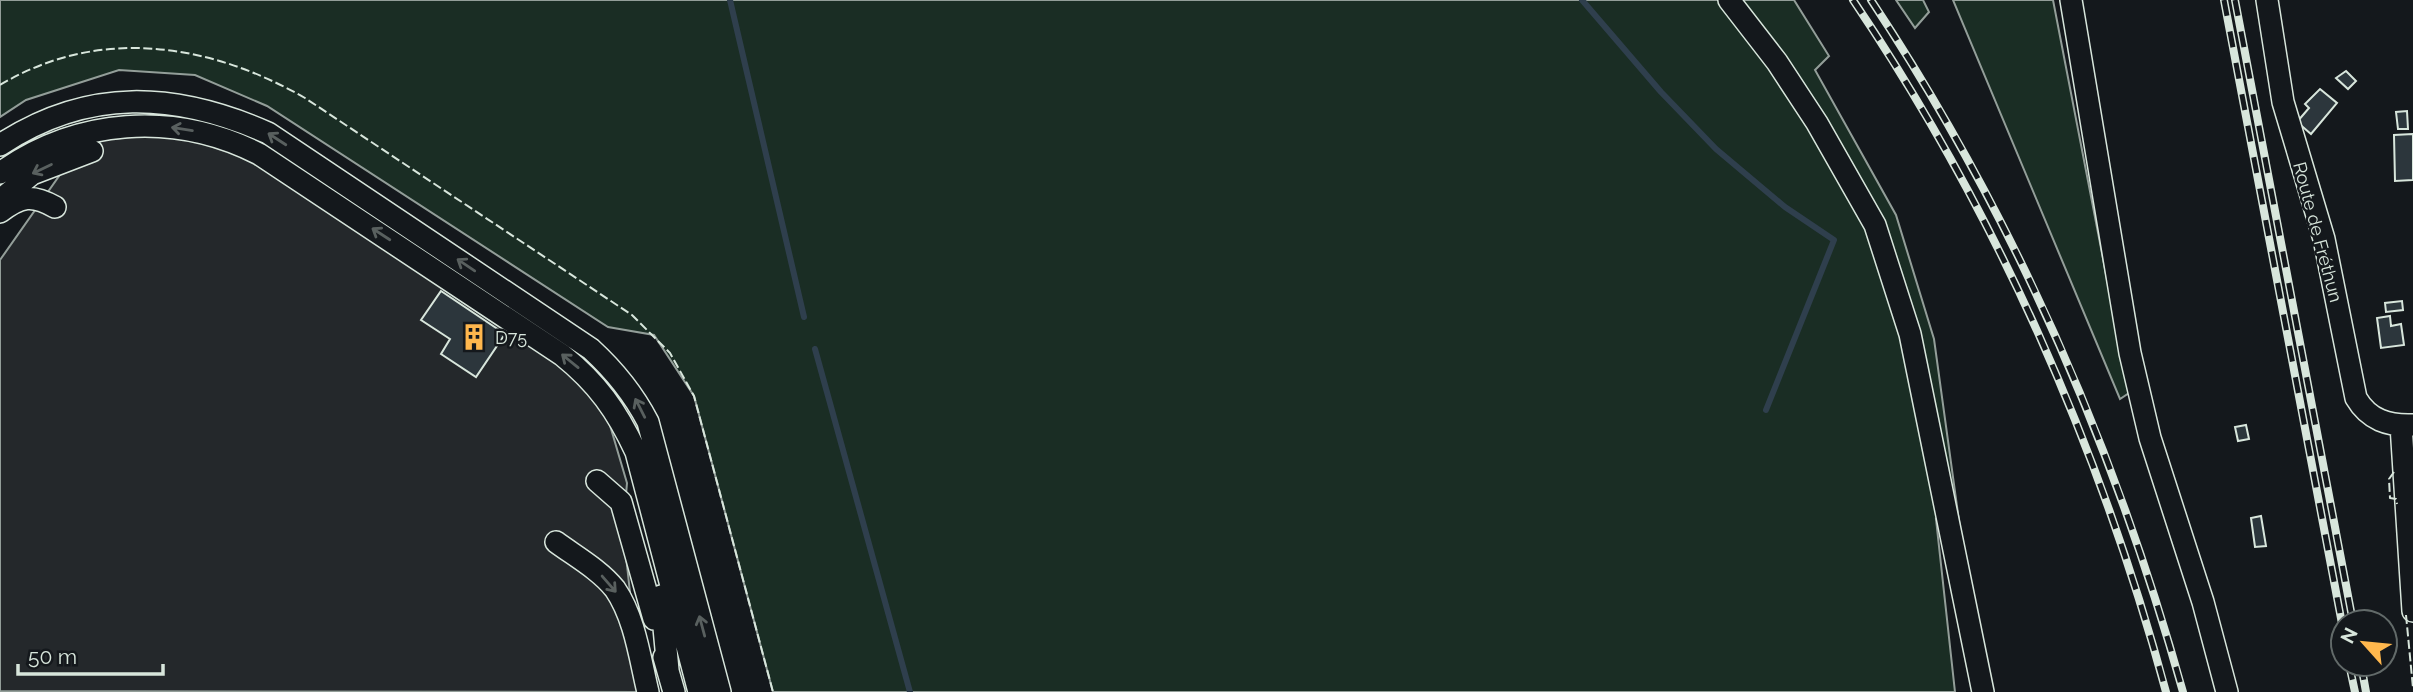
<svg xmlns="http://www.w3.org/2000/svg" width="2413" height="692" font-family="Raleway,sans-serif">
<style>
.green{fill:#1a2d24;stroke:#939e99;stroke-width:2}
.parking{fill:#24282b;stroke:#939e99;stroke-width:2}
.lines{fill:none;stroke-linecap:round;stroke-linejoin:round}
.stream{stroke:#2f3f4d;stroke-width:6}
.building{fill:#2c363c;stroke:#d8e6dc;stroke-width:2}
.minor-casing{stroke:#d8e6dc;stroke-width:24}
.minor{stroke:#14181c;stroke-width:21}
.rail-casing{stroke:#d8e6dc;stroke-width:8}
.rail{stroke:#14181c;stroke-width:5;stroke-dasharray:16;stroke-linecap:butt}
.fence{stroke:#d8e6dc;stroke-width:2;stroke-dasharray:9 3.5;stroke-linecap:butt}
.oneway{stroke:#59605f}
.labels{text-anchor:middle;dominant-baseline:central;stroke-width:5;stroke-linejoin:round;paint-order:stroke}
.street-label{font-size:18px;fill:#d8e6dc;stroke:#14181c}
.poi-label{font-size:18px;fill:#d8e6dc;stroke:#14181c;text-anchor:start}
</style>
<rect width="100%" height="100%" fill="#14181c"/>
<path class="green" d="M0,0H1794L1829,56L1815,70L1896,215L1934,339L1960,528L1936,519L1955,692H773L694,396L654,335L608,327L267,106L195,75L119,70L26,100L0,117Z
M1896,0H1923L1929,12L1915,28Z
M1953,0H2053L2129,393L2120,399Z"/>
<path class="parking" d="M160,134L209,143L250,159L565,367L585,388L609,422L627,483L623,529L641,692L0,691V260L83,142Z"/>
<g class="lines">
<path class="stream" d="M730,0L804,317
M1582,0L1661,92L1716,149L1785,207L1834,240L1766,410
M815,349L910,692"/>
</g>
<path class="building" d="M2346,71L2356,81L2348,89L2336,78Z
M2320,89L2337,103L2311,134L2297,122L2309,108L2305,104Z
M2407,111L2408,129H2398L2396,112Z
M2413,134V180L2395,181L2394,135Z
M441,291L505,334L476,377L441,354L450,339L421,320Z
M2402,301L2403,310L2386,312L2385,303Z
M2390,316L2391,326L2401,324L2404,345L2381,348L2377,318Z
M2246,425L2249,439L2238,441L2235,427Z
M2261,516L2266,546L2255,547L2251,518Z"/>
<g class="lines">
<defs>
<path id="minor" d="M1729,0L1777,62L1817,123L1875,225L1910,334L1983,692
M2071,0L2130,353L2150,438L2203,602L2227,692
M2267,0L2283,102L2324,239L2356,398C2369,420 2388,426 2413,425
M0,145C88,87 175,92 268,133L591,349C615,371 633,393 648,422L720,692
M0,173C77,118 174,111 259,154L562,355C597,383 617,411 636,452L699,692
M0,200L32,174L92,151
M0,212C21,196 32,194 55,207
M2401,425L2413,611
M597,481L621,502L654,619
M556,542C575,556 600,570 615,589C635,618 640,659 648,692
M661,596L668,670
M664,657L674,692"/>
</defs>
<use href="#minor" class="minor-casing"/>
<use href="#minor" class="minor"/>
<defs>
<path id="rail" d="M1853,0C1995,210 2100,447 2166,692
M1871,0C2013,214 2114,445 2183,692
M2224,0L2343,629
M2235,0L2353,622
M2349,664L2355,692
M2361,664L2366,692"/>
</defs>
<use href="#rail" class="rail-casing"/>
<use href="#rail" class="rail"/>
<path class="fence" d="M0,85C99,26 209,43 305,98L632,315L670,353L694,396L773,692
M2394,472L2389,479L2390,498L2396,499L2397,504
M2406,615L2413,688"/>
</g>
<defs><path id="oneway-shaft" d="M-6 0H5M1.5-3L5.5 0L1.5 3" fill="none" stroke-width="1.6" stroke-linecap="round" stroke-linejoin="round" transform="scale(1.75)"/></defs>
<g class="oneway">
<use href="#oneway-shaft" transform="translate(182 129) rotate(-171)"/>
<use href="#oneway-shaft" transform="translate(277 139) rotate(-147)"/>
<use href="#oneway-shaft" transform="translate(42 169) rotate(154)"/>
<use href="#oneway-shaft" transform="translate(381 234) rotate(-147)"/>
<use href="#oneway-shaft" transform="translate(466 265) rotate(-146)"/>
<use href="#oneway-shaft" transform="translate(570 361) rotate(-141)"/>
<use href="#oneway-shaft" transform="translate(640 408) rotate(-117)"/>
<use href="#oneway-shaft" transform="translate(609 584) rotate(49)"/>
<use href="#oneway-shaft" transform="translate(702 626) rotate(-105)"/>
</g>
<defs>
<symbol id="building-bare" viewBox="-9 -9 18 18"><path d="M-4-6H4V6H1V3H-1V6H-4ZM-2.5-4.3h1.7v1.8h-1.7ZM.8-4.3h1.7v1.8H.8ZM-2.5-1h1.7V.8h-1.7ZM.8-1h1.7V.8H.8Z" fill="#ffb74d" stroke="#14181c" stroke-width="2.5" paint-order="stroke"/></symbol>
</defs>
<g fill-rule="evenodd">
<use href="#building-bare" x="455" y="318" width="38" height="38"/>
</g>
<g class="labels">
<g class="street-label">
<text transform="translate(2318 232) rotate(75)">Route de Fréthun</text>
</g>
<g class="poi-label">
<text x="495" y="337">D75</text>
</g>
</g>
<g transform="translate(2364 643) rotate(297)"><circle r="33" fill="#14181c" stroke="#626a69" stroke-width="2"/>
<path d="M0-5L12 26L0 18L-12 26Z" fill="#ffb74d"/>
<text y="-10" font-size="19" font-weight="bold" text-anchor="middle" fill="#d8e6dc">N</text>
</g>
<path d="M18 664v10h145v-10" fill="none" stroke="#d8e6dc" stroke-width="3.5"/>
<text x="28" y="664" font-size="21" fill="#d8e6dc" stroke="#14181c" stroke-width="5" paint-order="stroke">50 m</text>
</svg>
